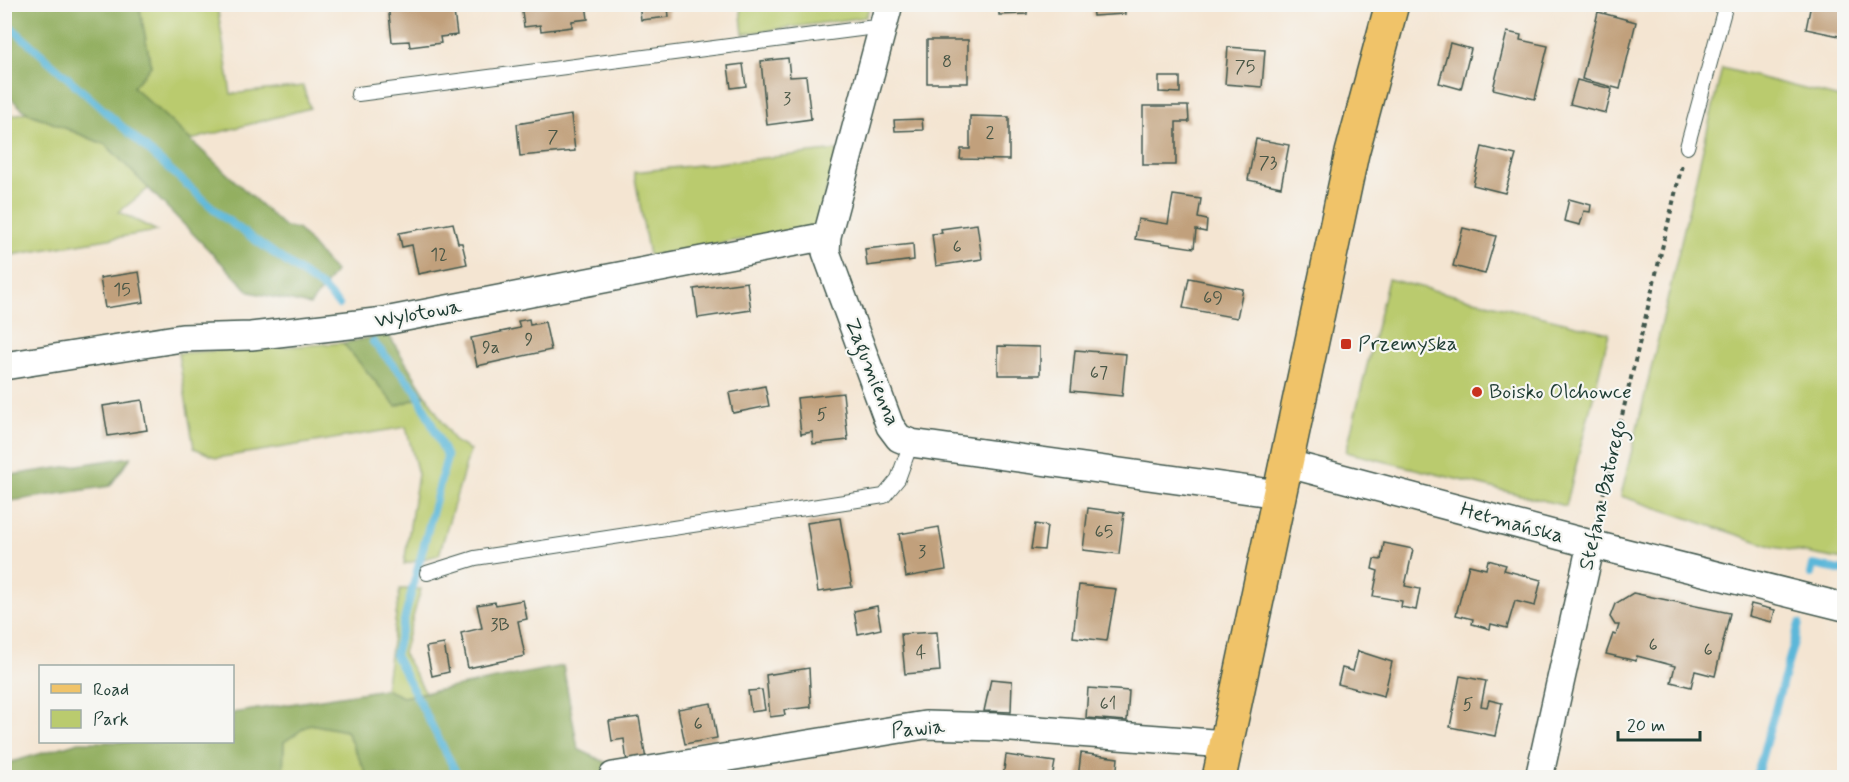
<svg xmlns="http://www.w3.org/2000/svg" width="1849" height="782" font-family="Mynerve,sans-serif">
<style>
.green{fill:#bacb6e;stroke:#6c8451;stroke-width:1.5}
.forest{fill:#93af61;stroke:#59764a;stroke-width:1.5}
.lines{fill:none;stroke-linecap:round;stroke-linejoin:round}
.stream{stroke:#5bb7d9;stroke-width:8}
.building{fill:#c1a07b}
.lane-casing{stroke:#3f564c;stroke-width:16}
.street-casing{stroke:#3f564c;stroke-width:30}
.primary-casing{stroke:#3f564c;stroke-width:36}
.path{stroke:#3f564c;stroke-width:4;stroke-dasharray:4.5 4.5;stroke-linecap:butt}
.lane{stroke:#fff;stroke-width:14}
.street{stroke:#fff;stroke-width:27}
.primary{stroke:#f0c369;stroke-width:33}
.poi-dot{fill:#c8321e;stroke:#f6f6f2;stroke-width:2}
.labels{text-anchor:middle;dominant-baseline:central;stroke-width:4.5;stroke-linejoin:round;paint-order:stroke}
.number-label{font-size:18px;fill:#485646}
.street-label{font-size:21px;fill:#1f3d34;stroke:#f6f6f2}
.poi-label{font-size:21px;fill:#1f3d34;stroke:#f6f6f2;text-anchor:start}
</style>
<rect width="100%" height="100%" fill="#f6f6f2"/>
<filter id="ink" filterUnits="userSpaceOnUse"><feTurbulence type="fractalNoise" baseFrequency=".0167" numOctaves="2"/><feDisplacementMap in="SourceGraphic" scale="12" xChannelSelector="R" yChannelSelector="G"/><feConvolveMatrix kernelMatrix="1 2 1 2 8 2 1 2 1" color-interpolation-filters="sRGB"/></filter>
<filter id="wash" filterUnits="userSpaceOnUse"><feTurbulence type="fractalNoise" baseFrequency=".008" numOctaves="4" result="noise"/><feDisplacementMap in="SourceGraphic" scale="24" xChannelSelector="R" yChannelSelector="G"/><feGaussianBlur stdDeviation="1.35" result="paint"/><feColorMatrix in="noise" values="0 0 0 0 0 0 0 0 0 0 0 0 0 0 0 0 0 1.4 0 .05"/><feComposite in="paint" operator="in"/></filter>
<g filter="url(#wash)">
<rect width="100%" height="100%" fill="#f4e5d2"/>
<path class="green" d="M139,5H217L231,94L303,86L310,108L191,140L133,87L151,66Z
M740,5V4L870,5L866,17L743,34Z
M1722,68L1844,99V560L1774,547L1621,496Z
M26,112L106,145L149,188L119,212L157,231L5,256V117Z
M838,150L816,227L649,256L634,172Z
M1388,279L1609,333L1566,506L1346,452Z
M343,343L396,406L426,395L454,441L470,450L439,555L404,564L418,474L406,427L217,458L194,448L178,353Z
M400,589H421L403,653L425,692L403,697L385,689Z
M310,724L346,731L368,777L283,778L284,742Z"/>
<path class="forest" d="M5,4L139,5L151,66L133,87L285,227L298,229L335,272L310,305L250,292L106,145L26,112L5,93Z
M388,334L426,395L396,406L343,343Z
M131,457L110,486L5,502V476Z
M563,666L578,749L613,766L617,777H368L346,731L310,724L284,742L283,777L5,778V764L79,742H232L233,713L385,689L403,697Z"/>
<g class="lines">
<path class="stream" d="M4,21L223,217L324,289L339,305
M373,342L416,390L447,457L395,655L459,778
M1811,574L1813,565L1844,571
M1756,778L1799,624"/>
</g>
<g id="blocks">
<path class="building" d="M388,4H453L457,35L440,37L441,43L410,47L409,41L392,42Z
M521,4H586L588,19L572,21V27L541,31L540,25L524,27Z
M639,4H679V6L668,7L669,17L641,20Z
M999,4H1027V14L999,15Z
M1092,4H1124L1125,14L1093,16Z
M1811,4H1844V37L1806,29Z
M1598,12L1636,22L1620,89L1582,79Z
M1507,32L1521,35L1520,40L1548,46L1535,99L1493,89Z
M927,40H968V83H927Z
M1450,43L1471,49L1461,89L1439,83Z
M1228,47L1265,50L1262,87L1225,84Z
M788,58L790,77L806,76L811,119L767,125L761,61Z
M743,64L746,86L731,88L728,66Z
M1159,77H1180V93L1159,92Z
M1577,80L1612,89L1606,113L1570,104Z
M1143,106H1188L1189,122H1176V165H1143Z
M571,115L575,151L520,156L517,124Z
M970,116L1009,117V160L960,159L961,149H970Z
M922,119L923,130L895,131L894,120Z
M1256,139L1289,145L1281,187L1248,180Z
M1482,147L1516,155L1505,193L1473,185Z
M1173,195L1201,199L1198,218L1207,220L1206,232L1196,230L1194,248L1135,239L1138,219L1168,224Z
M1569,199L1591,205L1590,212L1584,211L1580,225L1564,221Z
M453,223L458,243H462L467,264L418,274L412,245L402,247L399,233Z
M977,224L982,259L936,266L932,234L942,233L941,229Z
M1463,228L1496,236L1485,274L1453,266Z
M913,244L914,260L867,266L865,249Z
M139,272L144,302L105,308L100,278Z
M1189,278L1243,289L1237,318L1183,308Z
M747,282L751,310L698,318L694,289Z
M529,319L530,325L545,322L551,350L477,366L471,338L520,328L518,321Z
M998,346L1040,347V375H998Z
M1075,350L1126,354L1122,396L1071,391Z
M765,386L769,406L733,413L729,393Z
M843,393L848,440L813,444L812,432L801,434L797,398Z
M142,400L147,430L108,436L103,406Z
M1088,508L1124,513L1119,554L1083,550Z
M840,518L852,587L818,592L807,523Z
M1035,524L1047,526L1044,550L1031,549Z
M939,527L946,570L906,577L899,534Z
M1384,543L1413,549L1405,586L1420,589L1416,610L1401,607L1402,601L1373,596L1378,571L1372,569L1374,559L1381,560Z
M1488,560L1506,565L1504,570L1541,580L1535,606L1515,601L1507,628L1491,624L1490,629L1472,624L1473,619L1456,615L1469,565L1486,569Z
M1079,585L1116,589L1107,641L1073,637Z
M1633,593L1730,613L1715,676L1695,671L1691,687L1671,682L1675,666L1637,656L1636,661L1606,654L1613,634L1616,635L1619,625H1615L1610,617L1615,604Z
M523,600L527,619L518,621L525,656L468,668L461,633L482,628L477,605L495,602L496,605Z
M1751,604L1775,610L1772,622L1748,616Z
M877,606L881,629L858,634L854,611Z
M937,632L940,671L905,674L901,634Z
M444,644L449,672L432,676L426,647Z
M1358,651L1392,662L1384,696L1338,684L1342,668L1353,671Z
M809,668L811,707L784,710L785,715L770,717L766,675Z
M1460,676L1486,681L1481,706L1487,707L1489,700L1502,703L1495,736L1450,727Z
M991,679L1012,681L1011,712L984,711Z
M1088,688L1129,691L1127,721L1086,718Z
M762,690L765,710L751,712L748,691Z
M711,703L717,738L685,744L678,709Z
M639,717L646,760L627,763L624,739L612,741L609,721Z
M1081,753L1118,758L1116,778H1078Z
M1006,755L1055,762L1052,778H1003Z"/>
</g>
</g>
<g filter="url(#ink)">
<use href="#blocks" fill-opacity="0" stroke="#3f564c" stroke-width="1.5"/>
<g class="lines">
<defs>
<path id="lane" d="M358,94L883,26
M1687,147L1726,4
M427,573L475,558L884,496L898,479L911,443"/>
<path id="street" d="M889,4L827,236L826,252L890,426L899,438L911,443L1278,494
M4,366L182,338L251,336L385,321L827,236
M1285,463L1591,544L1844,607
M613,776L925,725L997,727L1226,744
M1539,778L1591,544"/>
<path id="primary" d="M1219,778L1352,153L1392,4"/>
</defs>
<use href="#lane" class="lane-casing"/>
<use href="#street" class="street-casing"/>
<use href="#primary" class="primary-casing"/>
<path class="path" d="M1597,520L1682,165"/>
<use href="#lane" class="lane"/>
<use href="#street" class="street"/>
<use href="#primary" class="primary"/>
</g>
</g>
<g class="poi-dot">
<rect x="1340" y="338" width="12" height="12" rx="3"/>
<circle cx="1477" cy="392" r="6"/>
</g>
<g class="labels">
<g class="number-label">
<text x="947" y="62">8</text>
<text x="1245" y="67">75</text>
<text x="787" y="99">3</text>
<text x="990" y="133">2</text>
<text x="553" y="137">7</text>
<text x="1268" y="163">73</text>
<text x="957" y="247">6</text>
<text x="439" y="255">12</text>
<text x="122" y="290">15</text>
<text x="1213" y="298">69</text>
<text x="529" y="340">9</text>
<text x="491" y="348">9a</text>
<text x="1099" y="373">67</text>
<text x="822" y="415">5</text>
<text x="1104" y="532">65</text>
<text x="922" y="552">3</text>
<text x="500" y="625">3B</text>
<text x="1653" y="645">6</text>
<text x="1708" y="650">6</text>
<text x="921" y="653">4</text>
<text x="1108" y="704">61</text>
<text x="1468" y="705">5</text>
<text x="698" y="724">6</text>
</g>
<g class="street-label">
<text transform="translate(418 314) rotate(-10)">Wylotowa</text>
<text transform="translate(872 372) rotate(68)">Zagumienna</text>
<text transform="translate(1603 495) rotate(-77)">Stefana Batorego</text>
<text transform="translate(1512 523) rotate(15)">Hetmańska</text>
<text transform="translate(918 729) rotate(-5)">Pawia</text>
</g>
<g class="poi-label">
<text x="1358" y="344">Przemyska</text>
<text x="1489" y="392">Boisko Olchowce</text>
</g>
</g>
<rect width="1849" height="782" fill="none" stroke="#f6f6f2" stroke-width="24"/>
<rect x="39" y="665" width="195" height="78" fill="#f6f6f2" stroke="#a0aca6" stroke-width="1.5"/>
<rect x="51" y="684" width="30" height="9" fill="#f0c369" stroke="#a0aca6" stroke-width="1.5"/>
<text x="93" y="695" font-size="18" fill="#1f3d34">Road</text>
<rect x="51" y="710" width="30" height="18" fill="#bacb6e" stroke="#a0aca6" stroke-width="1.5"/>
<text x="93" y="725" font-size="18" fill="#1f3d34">Park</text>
<path d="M1618 731v9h82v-9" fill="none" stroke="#1f3d34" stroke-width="3"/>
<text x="1627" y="731" font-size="18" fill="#1f3d34" stroke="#f6f6f2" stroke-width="4.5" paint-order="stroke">20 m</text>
</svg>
